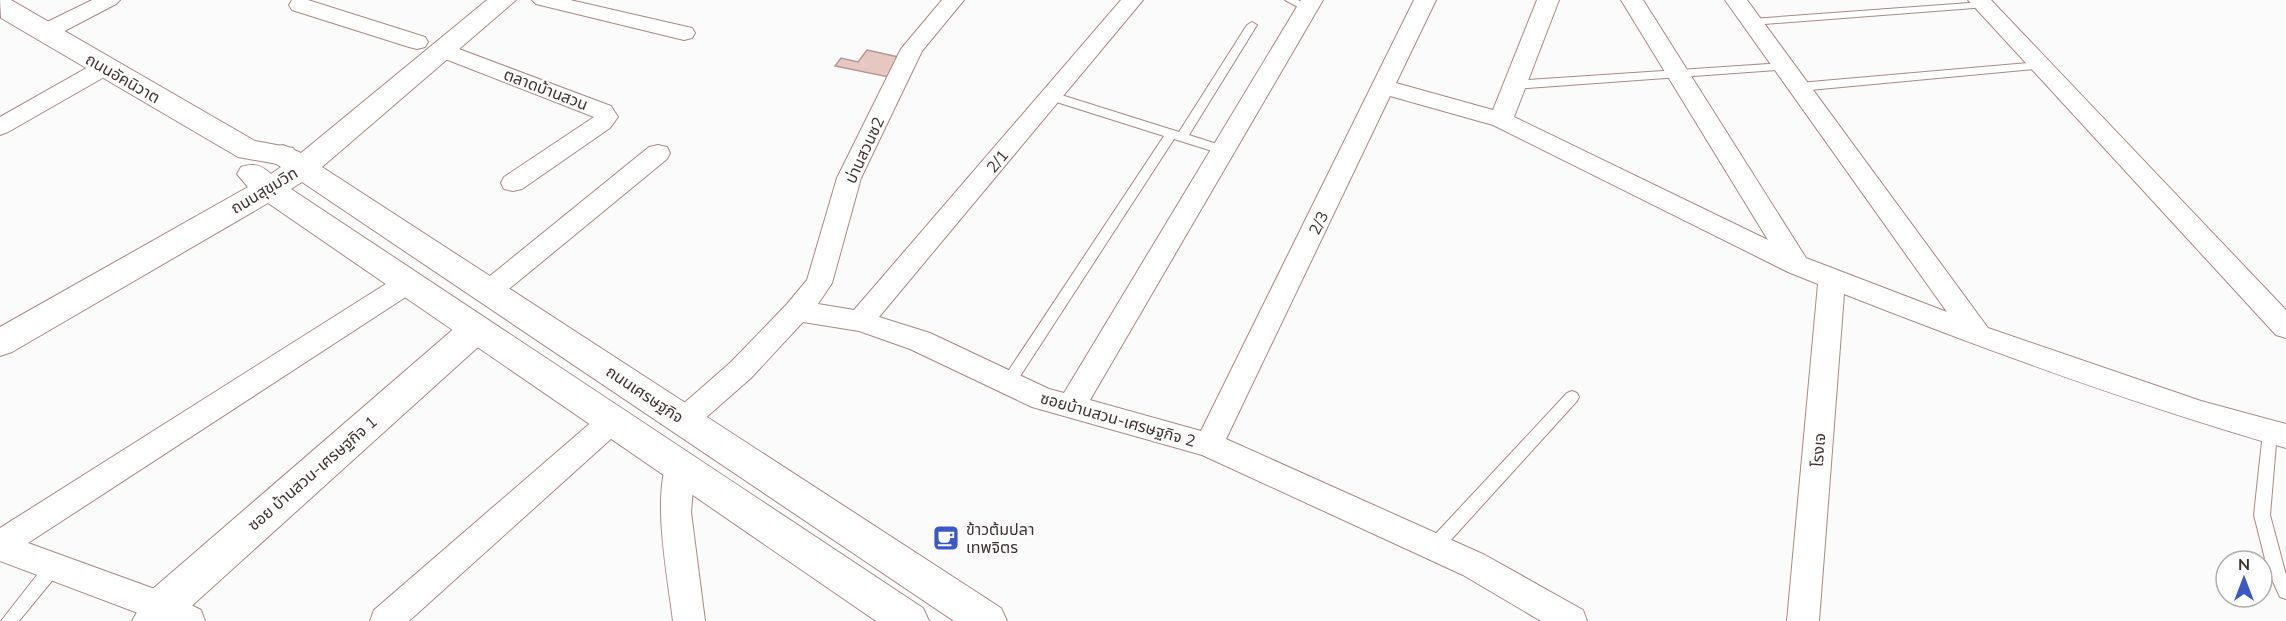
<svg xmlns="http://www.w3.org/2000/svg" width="2286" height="621" font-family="Mulish,'Noto Sans Thai',sans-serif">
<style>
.building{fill:#e7c7c2;stroke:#b59792;stroke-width:1.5}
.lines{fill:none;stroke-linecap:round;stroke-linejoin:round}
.lane-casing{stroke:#a78984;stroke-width:2}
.street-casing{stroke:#a78984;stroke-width:2}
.secondary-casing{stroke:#a78984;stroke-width:2}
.primary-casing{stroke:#a78984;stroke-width:2}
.lane{fill:#fff;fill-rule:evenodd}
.street{fill:#fff;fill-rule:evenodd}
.secondary{fill:#fff;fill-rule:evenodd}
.primary{fill:#fff;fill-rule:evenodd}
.labels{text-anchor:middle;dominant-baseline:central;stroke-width:4.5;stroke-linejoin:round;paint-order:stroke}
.street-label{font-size:16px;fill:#3d312f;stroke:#fff}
.poi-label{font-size:16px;fill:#3d312f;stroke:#fff;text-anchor:start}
</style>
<rect width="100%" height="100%" fill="#fbfbfb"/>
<path class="building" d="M867,50L903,58L889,77L835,66L841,58L858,62Z"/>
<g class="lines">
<defs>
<path id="lane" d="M1285,0H1298L1312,9L1307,12Z
M1983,2L1988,5L1987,7L1752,25L1747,22L1752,19Z
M1252,22L1257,25L1189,135L1226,147L1228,150L1226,153L1222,154L1174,139L1013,387H1003L1001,383L1003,379L1164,136L1047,99V93H1055L1179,132L1247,25Z
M2041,62L2045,64V68L1799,91L1793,87L1799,83Z
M1785,63L1791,67L1789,69L1514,89L1508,85L1514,81Z
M1572,391L1577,393L1579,397L1577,401L1440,552L1434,554L1428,552L1426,547L1428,542L1567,393Z
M2270,426L2275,428L2277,432L2270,515L2286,575V599L2280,597L2268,571L2254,515L2263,432L2265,428Z
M54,559L60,561L62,566L60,571L19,621H1L48,561Z"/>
<path id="street" d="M92,0H120L116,4L53,37L45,39L37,37L34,32L37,27Z
M292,0H308L425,37L428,42L425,47L417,49L409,47L292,10L289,5Z
M532,0H570L692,28L695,33L692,38L684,40L536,4Z
M942,0H964L922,51L861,178L832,283L818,304L854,310L1121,0H1143L879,317L930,333L1049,389L1064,393L1301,0H1323L1090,400L1201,431L1414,0H1436L1396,83L1493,110L1537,0H1559L1514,117L1768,240L1621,0H1643L1806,258L1947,312L1725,0H1747L1988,328L2201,401L2286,424V448C2136,405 1989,351 1844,294L1819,621H1787L1818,284L1788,272L1493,125L1390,96L1226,439L1485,555L1583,610L1587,621H1541L1463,575L1202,455L1032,407L910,349L859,331L803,322L751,378L694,428L684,432L674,428L669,420L674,412L731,362L787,304L807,280L837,178L901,49Z
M1968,0H1991L2286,310V338L2276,335Z
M443,43L611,106L618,117L610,128L522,189L513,191L504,189L501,183L504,177L594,117L435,55L432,50L435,45Z
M105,60L113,62L116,67L113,72L8,132L0,135V117L97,62Z
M658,145L667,147L670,153L667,159L498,298L489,301L480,298L476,291L480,284L649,147Z
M409,272L418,275L422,282L418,289L28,543L174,596L201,610L205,621H159L0,561V528L400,275Z
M612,409L622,413L627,421L622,429L409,621H370L374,610L602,413Z
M680,453L691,457L695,466L691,512L705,621H673C668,578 651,495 669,457Z"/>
<path id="secondary" d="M0,0H11L255,141L293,148L298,155L293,162L283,165L238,157L1,18Z
M476,316L488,320L493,329L488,338L175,621H132L148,593L464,320Z"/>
<path id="primary" d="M487,0H516L322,167L1001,608L1007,621H954L302,182L291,189L923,608L929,621H876L268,203L12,352L0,356V327L248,187L237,174L241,167C254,163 261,165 271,174L281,167L273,162L268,155L273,148L283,145L301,153Z"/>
</defs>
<use href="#lane" class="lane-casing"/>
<use href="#street" class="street-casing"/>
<use href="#secondary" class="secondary-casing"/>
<use href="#primary" class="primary-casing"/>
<use href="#lane" class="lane"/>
<use href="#street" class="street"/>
<use href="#secondary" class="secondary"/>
<use href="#primary" class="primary"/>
</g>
<defs>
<symbol id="cafe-square" viewBox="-11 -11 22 22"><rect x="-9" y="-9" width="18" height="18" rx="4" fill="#3a58ca" stroke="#fff"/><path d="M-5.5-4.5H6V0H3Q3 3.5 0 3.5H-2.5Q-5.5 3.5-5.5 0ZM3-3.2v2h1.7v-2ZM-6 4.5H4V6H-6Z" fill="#fff"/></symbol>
</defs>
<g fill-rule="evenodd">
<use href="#cafe-square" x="931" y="523" width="30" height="30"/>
</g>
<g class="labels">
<g class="street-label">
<text transform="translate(123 78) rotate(30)">ถนนอัคนิวาต</text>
<text transform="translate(546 89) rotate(21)">ตลาดบ้านสวน</text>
<text transform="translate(864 150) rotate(-65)">บ่านสวนซ2</text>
<text transform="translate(997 161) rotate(-50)">2/1</text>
<text transform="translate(264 190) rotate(-31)">ถนนสุขุมวิท</text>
<text transform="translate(1318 223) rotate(-64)">2/3</text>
<text transform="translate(645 394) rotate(34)">ถนนเศรษฐกิจ</text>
<text transform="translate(1118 419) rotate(16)">ซอยบ้านสวน-เศรษฐกิจ 2</text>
<text transform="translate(1818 450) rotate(-85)">โรงเจ</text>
<text transform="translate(312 473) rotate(-41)">ซอย บ้านสวน-เศรษฐกิจ 1</text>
</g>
<g class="poi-label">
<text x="966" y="529">ข้าวต้มปลา<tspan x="966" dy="18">เทพจิตร</tspan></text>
</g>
</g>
<g transform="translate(2244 579)"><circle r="28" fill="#ffffff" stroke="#b1adac" stroke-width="1.5"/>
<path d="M0-4.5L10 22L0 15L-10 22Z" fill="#3a58ca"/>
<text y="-9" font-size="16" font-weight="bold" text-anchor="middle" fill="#3d312f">N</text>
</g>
</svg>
